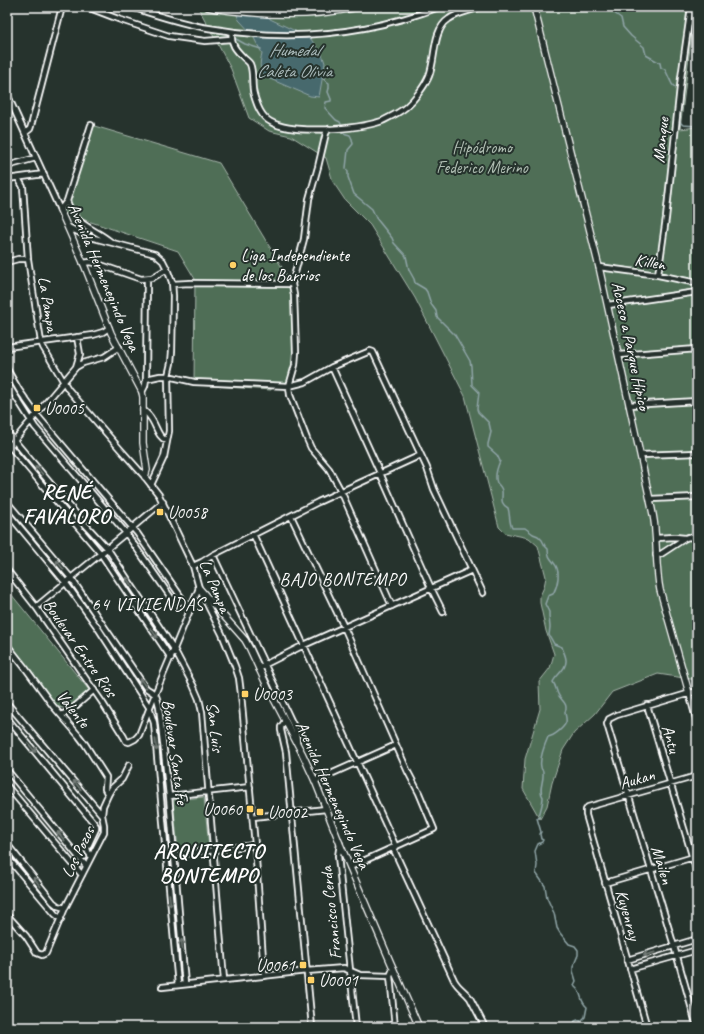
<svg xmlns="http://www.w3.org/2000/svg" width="704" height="1034" font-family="Caveat,sans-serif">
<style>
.green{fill:#4f6e57;stroke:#a7b6ab}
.water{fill:#46696d;stroke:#90a5a7}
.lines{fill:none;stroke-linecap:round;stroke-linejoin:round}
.stream{stroke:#90a5a7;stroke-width:1.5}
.minor-casing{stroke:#fff;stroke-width:8}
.tertiary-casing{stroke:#fff;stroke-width:8}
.minor{stroke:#26332d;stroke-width:4.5}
.tertiary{stroke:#26332d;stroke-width:5.5}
.oneway{stroke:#727a76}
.poi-dot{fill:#ffd166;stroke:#26332d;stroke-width:1.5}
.labels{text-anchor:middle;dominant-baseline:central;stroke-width:4;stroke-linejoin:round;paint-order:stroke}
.street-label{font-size:17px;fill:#fff;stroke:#26332d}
.park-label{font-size:17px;fill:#b0beb3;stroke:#26332d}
.poi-label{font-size:17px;fill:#fff;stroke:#26332d;text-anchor:start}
.water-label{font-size:18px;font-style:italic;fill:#acbcbd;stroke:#26332d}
.neighbourhood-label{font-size:18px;letter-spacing:1px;fill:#fff;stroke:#26332d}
.district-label{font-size:21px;font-weight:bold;letter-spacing:1px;fill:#fff;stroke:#26332d}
</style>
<rect width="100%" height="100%" fill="#26332d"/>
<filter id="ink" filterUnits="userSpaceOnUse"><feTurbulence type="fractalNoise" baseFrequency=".025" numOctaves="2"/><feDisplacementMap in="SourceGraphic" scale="8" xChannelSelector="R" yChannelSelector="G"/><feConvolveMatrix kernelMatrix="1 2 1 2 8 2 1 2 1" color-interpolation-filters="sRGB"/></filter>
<g filter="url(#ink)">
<path class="green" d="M198,7H695L680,129L697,127V680L658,674L612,692L595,714L574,733L563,750L552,783L547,806L540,819L523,789L525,759L540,709L539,682L550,668L554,654L546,631L540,603V596L544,587L546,577L538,546L529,538L505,533L499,527L465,396L415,298L370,225L345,200L333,182L326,158L291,136L269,131L249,118L231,69Z
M91,125L219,163L292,284L296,352L289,386L272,385L271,390L196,385V382H194L195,279L178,251L61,212Z
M7,589L89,690L68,707L63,708L58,707L7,641Z
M204,797L209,847L178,850L173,800Z"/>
<path class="water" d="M234,7H265L270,19L310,38L322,54L325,63L319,97L310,96L263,76C259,66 260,63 262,53L256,42L252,34L239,20Z"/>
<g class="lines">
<path class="stream" d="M606,7L621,18L623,27L631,36L644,47L646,55L660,63L661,68L665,69C666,72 668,75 669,78C672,83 671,86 677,88L678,90
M236,39L245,44L261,49
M322,78H324L326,81L329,83V88L328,92L331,99V101L326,102L325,108L336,120L340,122L341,124
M678,119L681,123L683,125L697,126
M342,131L343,133L350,135L352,139L353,144L348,150L346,168L348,172V177L354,194L372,209L376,218L392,238L394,243L406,256L409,270L414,279L415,283L425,289L427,292L431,304L436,311L437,317L455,335L470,361L471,366L472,385L479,392L477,409L478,412L489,423L491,432L488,444V447L497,455L500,461C497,468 494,476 497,483C499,485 502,488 502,491C503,498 499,503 508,508C510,514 509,522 512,528H525L533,534L538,536L542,540L545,546L548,549C548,556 550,558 554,563C561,571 558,585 553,594L548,596L545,604L549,612V617L550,627L549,635L554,644L562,647C563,651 566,656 566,660C567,669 556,675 553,682C556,686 556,690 558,694C560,700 569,703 565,712C565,715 567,719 566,722C564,728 554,736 548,737C545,744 539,759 541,767C542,773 543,767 543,773C544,782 538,789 543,797C543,804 540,811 539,817L537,818L541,832L540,834L541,839L543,840L542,842L538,844L535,851L537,865L536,873L545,886L547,898L554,913L557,928L560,933L569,944L575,946L578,950V955L573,967V971L576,981L574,985L575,987C583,993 579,1001 587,1007L585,1017L581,1021L578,1020L575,1021L574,1023L575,1027"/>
<defs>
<path id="minor" d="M87,7L121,20L169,36L205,41L231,39
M131,7C157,15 182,24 208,28C286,42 365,35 439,7
M232,32C230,44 236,50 244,58C246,60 249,62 250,64C254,73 251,85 254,95C257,105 261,117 271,122C293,135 358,129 382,121C390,117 399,113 406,107C414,100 425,86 429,76C436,59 432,30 449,19C457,13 470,11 480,7
M7,94L60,210L67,201L91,125
M329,129L326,133L318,167L309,199L304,239L292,284L294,295L296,352L295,365L289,386L290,395L307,439L311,448L329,469L341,491L392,606
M25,133L30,129L31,126L62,7
M7,166L36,158
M18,178L23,187L28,259L41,342L43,347L68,389L120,449L145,477L159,495L193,566L199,588L222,634L235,666L239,678L241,694L255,845L264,973V976
M7,179L44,174
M67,201C76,227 93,227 111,242
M68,227L86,236L155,254L163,261L167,269L172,282L173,296L172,351L171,363L168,376L169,431L164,457L151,485
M7,262L18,259H28
M83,263L90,262L95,263L141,279L152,278L167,269
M599,267L658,275L697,283
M658,275L666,218L681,78L691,7
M172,284L190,283L292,284
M608,305L697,292
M7,347L93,335L103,332L109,328
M619,355L697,349
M76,367L80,354L77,337
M332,367L380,473L431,588L443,612
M7,369L19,390L36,414L137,533L190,610
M146,379L160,376H168L194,382L289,386L305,382L332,367L370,351L373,352L427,468L434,489L483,593
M7,383L35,427L126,533L172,599C176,602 179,603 184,601
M142,392L145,386L146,379L147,279
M629,405L697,401
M143,410C147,413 150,416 152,420C157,428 158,437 167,441
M7,432L83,522L107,548L174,649L193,685L199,699L202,712L224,980
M7,443L101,554L171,658
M7,449L76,367L83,363L104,357L119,347
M641,455L697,453
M650,499L697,497
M7,502L71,578L146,688C156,695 156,693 159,706L169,796L185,984
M7,512L65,582L98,628L149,707L154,723L178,985
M291,516L344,627L408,772L419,793L434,829L350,867
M253,534L396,847
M656,538L675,537L685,538
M213,555L296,731L297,742
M656,555L661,554L684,539L688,537L697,538
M193,566L202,562L213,555L318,502L421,455
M7,570L36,607L102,702L124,737L126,741L129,742L135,739L139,735L155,694L174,649L199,588
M36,607L71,578L126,533L163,502
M7,645L26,669L53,706L79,736L85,744L106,777L105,789L108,795
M259,669L264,665L304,645L472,570
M689,693L697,722
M7,703L102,815
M647,705L697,872
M61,715L70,711L94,690
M7,718L93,822L96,826V829L87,848L88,852L91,856
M285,721L281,727V730L286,752L290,795L312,1027
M7,770L86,866
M315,781L396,745
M7,786L82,875
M169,796L250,787
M253,817L326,809
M7,844L53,902L58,906L65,908
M340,844L338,856L356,1027
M393,848L454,980C458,988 465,991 470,998L485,1027
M175,855L255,845
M7,857L55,914L61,919
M605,883L697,856
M7,915L26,936L37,953L42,955L46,953L65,908L104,832V825L102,815L103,806L108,795L112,788L122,779L129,765
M627,960L697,939
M393,969L390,976L395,1027
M630,969L697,950
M162,987L307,971L344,968L346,969L360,975L390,976
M647,1027L586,815V810L588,807L697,776
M697,1027L674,946L607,724L609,719L617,715L697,691"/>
<path id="tertiary" d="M208,7C220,10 232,11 245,12C282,16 321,15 359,7
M250,7L285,9L319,7
M534,7L599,267L650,500C652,510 655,521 655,531C657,551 656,570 660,590L689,693
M60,210L85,267L111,333L142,392L143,397V443L147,470L145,477
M199,588L245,640L250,649L268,688L302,753L315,781L340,844L390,961L419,1027"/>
</defs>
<use href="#minor" class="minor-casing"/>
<use href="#tertiary" class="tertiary-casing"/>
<use href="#minor" class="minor"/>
<use href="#tertiary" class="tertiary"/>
</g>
<defs><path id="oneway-shaft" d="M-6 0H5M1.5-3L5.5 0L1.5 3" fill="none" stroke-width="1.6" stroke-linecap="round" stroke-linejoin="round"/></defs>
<g class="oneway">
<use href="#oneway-shaft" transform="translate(39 470) rotate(-130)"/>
<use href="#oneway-shaft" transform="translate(60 565) rotate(-129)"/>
<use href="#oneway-shaft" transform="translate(129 582) rotate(-124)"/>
<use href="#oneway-shaft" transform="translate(154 633) rotate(56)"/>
<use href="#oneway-shaft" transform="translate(143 683) rotate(-125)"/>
<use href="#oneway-shaft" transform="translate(156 745) rotate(85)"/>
<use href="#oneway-shaft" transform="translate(32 748) rotate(50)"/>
<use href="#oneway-shaft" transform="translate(77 785) rotate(-130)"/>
<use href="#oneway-shaft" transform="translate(61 836) rotate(-129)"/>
<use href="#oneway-shaft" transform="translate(37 882) rotate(-129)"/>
<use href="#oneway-shaft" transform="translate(170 900) rotate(85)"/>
<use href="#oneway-shaft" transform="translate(182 945) rotate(-95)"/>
<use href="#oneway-shaft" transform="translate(649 954) rotate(164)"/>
</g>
</g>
<g class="poi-dot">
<circle cx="233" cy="265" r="4"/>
<rect x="33" y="404" width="8" height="8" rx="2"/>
<rect x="156" y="508" width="8" height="8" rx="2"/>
<rect x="241" y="690" width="8" height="8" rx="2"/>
<rect x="246" y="805" width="8" height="8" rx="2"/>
<rect x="256" y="808" width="8" height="8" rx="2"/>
<rect x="299" y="961" width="8" height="8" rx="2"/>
<rect x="307" y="976" width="8" height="8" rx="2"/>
</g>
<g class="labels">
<g class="street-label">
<text transform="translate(661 140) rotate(-84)">Manque</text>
<text transform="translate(650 262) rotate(9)">Killen</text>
<text transform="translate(104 277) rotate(67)">Avenida Hermenegindo Vega</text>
<text transform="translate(48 304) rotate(81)">La Pampa</text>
<text transform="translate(631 346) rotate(78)">Acceso a Parque Hípico</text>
<text transform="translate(215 586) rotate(67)">La Pampa</text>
<text transform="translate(80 648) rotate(55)">Boulevar Entre Ríos</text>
<text transform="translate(73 709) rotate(51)">Valente</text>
<text transform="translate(215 727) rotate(83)">San Luis</text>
<text transform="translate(671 739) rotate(74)">Antu</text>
<text transform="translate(175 752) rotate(82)">Boulevar Santa Fe</text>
<text transform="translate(637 779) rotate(-16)">Aukan</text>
<text transform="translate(333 795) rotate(66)">Avenida Hermenegindo Vega</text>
<text transform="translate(78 852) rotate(-64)">Los Pozos</text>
<text transform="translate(662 865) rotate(73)">Mailen</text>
<text transform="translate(331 913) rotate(-96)">Francisco Cerda</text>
<text transform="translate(628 915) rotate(74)">Kuyenray</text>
</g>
<g class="park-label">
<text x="482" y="147">Hipódromo<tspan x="482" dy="20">Federico Merino</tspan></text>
</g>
<g class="poi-label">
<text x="241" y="255">Liga Independiente<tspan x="241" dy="20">de los Barrios</tspan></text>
<text x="45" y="408">U0005</text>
<text x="168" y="512">U0058</text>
<text x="253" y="694">U0003</text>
<text x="242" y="809" text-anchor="end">U0060</text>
<text x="268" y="812">U0002</text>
<text x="295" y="965" text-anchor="end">U0061</text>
<text x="319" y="980">U0001</text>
</g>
<g class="water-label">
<text x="294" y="50">Humedal<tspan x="294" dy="21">Caleta Olivia</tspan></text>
</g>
<g class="neighbourhood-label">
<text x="343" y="579">BAJO BONTEMPO</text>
<text x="148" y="604">64 VIVIENDAS</text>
</g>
<g class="district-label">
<text x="67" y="492">RENÉ<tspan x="67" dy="24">FAVALORO</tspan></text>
<text x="209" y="851">ARQUITECTO<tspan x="209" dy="24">BONTEMPO</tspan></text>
</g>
</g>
<rect width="704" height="1034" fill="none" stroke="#26332d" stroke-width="24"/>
<rect x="12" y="12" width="680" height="1010" fill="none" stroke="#fff" stroke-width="1.5" filter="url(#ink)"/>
</svg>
